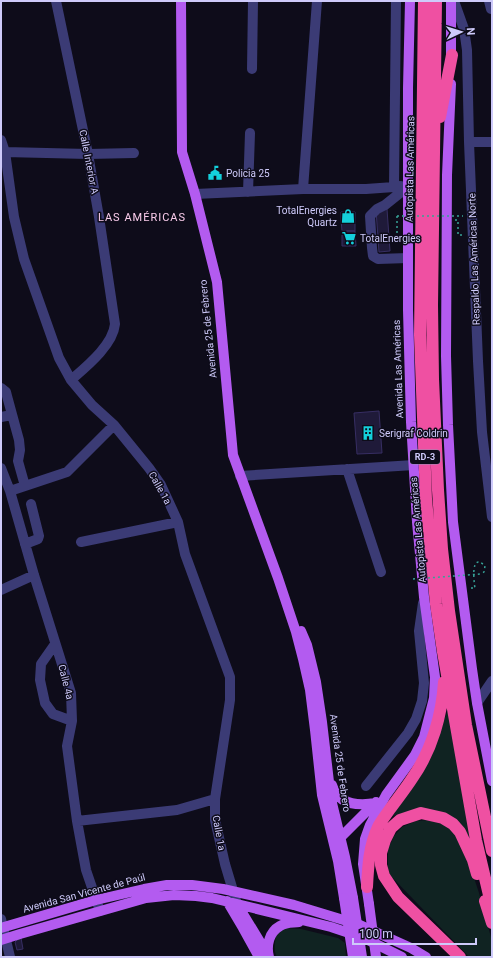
<svg xmlns="http://www.w3.org/2000/svg" width="493" height="958" font-family="Roboto,sans-serif">
<style>
.green{fill:#102322}
.building{fill:#1f1a39;stroke:#372e63}
.lines{fill:none;stroke-linecap:round;stroke-linejoin:round}
.path{stroke:#37a297;stroke-width:1.5;stroke-dasharray:2 3;stroke-linecap:butt}
.minor{stroke:#3b3b75;stroke-width:10}
.major{stroke:#b35bf0;stroke-width:10}
.highway{stroke:#ef50a2;stroke-width:12}
.path-bridge{stroke:#37a297;stroke-width:1.5;stroke-dasharray:2 3;stroke-linecap:butt}
.major-bridge{stroke:#b35bf0;stroke-width:10}
.labels{text-anchor:middle;dominant-baseline:central;stroke-width:3;stroke-linejoin:round;paint-order:stroke}
.shield{fill:#0e0c1a;stroke:#9491b7;stroke-width:1}
.shield-label{font-size:9px;font-weight:bold;fill:#cecafa}
.street-label{font-size:10px;fill:#cecafa;stroke:#0e0c1a}
.poi-label{font-size:10px;fill:#cecafa;stroke:#0e0c1a;text-anchor:start}
.neighbourhood-label{font-size:11px;letter-spacing:1px;fill:#facceb;stroke:#0e0c1a}
</style>
<rect width="100%" height="100%" fill="#0e0c1a"/>
<path class="green" d="M448,710L476,850L460,823L441,813L399,814L393,816L403,797L424,771Z
M429,820L451,827L466,854L479,893L492,941V957H469L388,873V849L394,836L402,827L416,821Z
M285,928L301,929L338,938L345,943L346,957H277C273,950 275,943 276,935Z"/>
<path class="building" d="M387,209L390,251L379,252L376,210Z
M341,212H355V220H341Z
M341,220H355V231H342Z
M342,231H355L356,246H342Z
M379,411L382,453L357,454L354,413Z
M21,938L23,949L17,950L15,942L17,940Z"/>
<g class="lines">
<path class="path" d="M397,216V239H399
M455,220H458V235H463V234
M471,588H475C474,583 470,551 485,566L484,572L481,574"/>
<path class="minor" d="M56,1L88,154L99,217L115,324C113,345 87,366 71,380
M454,1L464,29L467,50L469,142L478,361L482,432L492,517
M489,1L491,9
M252,69L253,1
M1,140L5,152L14,217L24,259L59,358L71,380L92,405L114,425L149,468L161,485L178,522L185,554L230,677V700L215,799V820L225,864L237,904
M469,142H492
M5,152L88,154L134,153
M400,186V193L385,205L377,209L370,216L372,248L373,256L378,259L408,258
M394,187L396,1
M303,189L317,1
M248,192L250,133
M195,194L303,189H366L408,186
M1,388L6,392L7,396L19,440L20,450L18,461L25,486
M1,417L12,415
M1,468L10,491L34,575L71,693L72,721L67,746L77,821L86,870L100,911
M347,469L381,572
M240,476L414,465
M10,491L67,472L114,425
M81,542L178,522
M25,544L38,539L39,536L31,504
M1,590L34,575
M55,644L41,664L40,680L45,703L53,714L72,721
M477,703L492,681
M366,786L408,733L416,719L422,701L424,683L419,631L423,603
M77,821L177,810L215,799
M1,919L10,957"/>
<path class="major" d="M181,1L182,152L195,194L217,282L233,455L278,578L296,632L303,659L310,690L315,730L322,795L338,861L344,898
M451,1V62
M451,84L447,175L446,356L448,425L453,522L472,669L477,703L492,781
M301,631L307,645L316,682L322,722L331,799L345,857L353,898
M332,785C338,805 358,806 376,803
M338,840L376,802
M227,901L243,928L259,957
M237,904L268,955
M369,904L363,864L365,839L370,825L386,795L415,755L424,737L434,698L435,677L424,597L417,522L411,422L408,310V88L410,1
M1,928L96,900L144,889L167,885H192L223,889L294,905L360,925L411,948L426,957
M1,940L20,934L146,898L174,895L196,896L212,898L331,927L364,938L402,957
M269,957C266,946 269,932 280,926C286,922 293,923 299,922"/>
<path class="highway" d="M424,1L420,335L426,499L436,604L443,652L476,840L492,908
M436,1L432,305L433,379L438,490L442,549L449,611L466,725L492,851
M440,117L452,55
M367,887C368,867 369,846 378,827C381,821 386,815 390,809C398,798 406,788 413,777C432,750 442,714 444,682
M485,901L492,923
M460,957L398,897L384,876L381,865V853L385,840L391,828L400,820L421,813L443,818L453,824L460,832L473,860L477,874"/>
<path class="path-bridge" d="M397,216H463
M413,579L481,574"/>
<path class="major-bridge" d="M344,898L353,957
M353,898L362,957
M369,904L376,957"/>
</g>
<defs>
<symbol id="civic-bare" viewBox="-9 -9 18 18"><path d="M-.6-6.5H3V-4.5H.6V-3L4-1V1h2V6H-6V1h2V-1L-.6-3ZM-1.2 2.5V6h2.4V2.5Z" fill="#14d0dc" stroke="#0e0c1a" stroke-width="2.5" paint-order="stroke"/></symbol>
<symbol id="shop-bare" viewBox="-9 -9 18 18"><path d="M-5-2.5h2.3a2.7 3.5 0 0 1 5.4 0H5L5.5 6h-11ZM-1.5-2.5h3a1.5 2.3 0 0 0-3 0Z" fill="#14d0dc" stroke="#0e0c1a" stroke-width="2.5" paint-order="stroke"/></symbol>
<symbol id="supermarket-bare" viewBox="-9 -9 18 18"><path d="M-6-5.5h2.5l.6 2H6L4.5 2H-2.5L-4.4-4H-6ZM-1.5 3.2a1.3 1.3 0 1 0 .1 0ZM3 3.2a1.3 1.3 0 1 0 .1 0Z" fill="#14d0dc" stroke="#0e0c1a" stroke-width="2.5" paint-order="stroke"/></symbol>
<symbol id="building-bare" viewBox="-9 -9 18 18"><path d="M-4-6H4V6H1V3H-1V6H-4ZM-2.5-4.3h1.7v1.8h-1.7ZM.8-4.3h1.7v1.8H.8ZM-2.5-1h1.7V.8h-1.7ZM.8-1h1.7V.8H.8Z" fill="#14d0dc" stroke="#0e0c1a" stroke-width="2.5" paint-order="stroke"/></symbol>
</defs>
<g fill-rule="evenodd">
<use href="#civic-bare" x="205" y="163" width="20" height="20"/>
<use href="#shop-bare" x="338" y="206" width="20" height="20"/>
<use href="#supermarket-bare" x="339" y="228" width="20" height="20"/>
<use href="#building-bare" x="358" y="423" width="20" height="20"/>
</g>
<g class="labels">
<rect class="shield" x="410" y="450" width="30" height="14" rx="3"/>
<g class="shield-label">
<text x="425" y="457">RD-3</text>
</g>
<g class="street-label">
<text transform="translate(89 162) rotate(79)">Calle Interior A</text>
<text transform="translate(410 169) rotate(-89)">Autopista Las Américas</text>
<text transform="translate(474 259) rotate(-92)">Respaldo Las Américas Norte</text>
<text transform="translate(208 329) rotate(-96)">Avenida 25 de Febrero</text>
<text transform="translate(398 369) rotate(-92)">Avenida Las Américas</text>
<text transform="translate(160 488) rotate(61)">Calle 1a</text>
<text transform="translate(418 530) rotate(-95)">Autopista Las Américas</text>
<text transform="translate(66 682) rotate(76)">Calle 4a</text>
<text transform="translate(340 763) rotate(82)">Avenida 25 de Febrero</text>
<text transform="translate(219 833) rotate(80)">Calle 1a</text>
<text transform="translate(84 893) rotate(-15)">Avenida San Vicente de Paúl</text>
</g>
<g class="poi-label">
<text x="226" y="173">Policia 25</text>
<text x="337" y="210" text-anchor="end">TotalEnergies<tspan x="337" dy="12">Quartz</tspan></text>
<text x="360" y="238">TotalEnergies</text>
<text x="379" y="433">Serigraf Coldrin</text>
</g>
<g class="neighbourhood-label">
<text x="142" y="217">LAS AMÉRICAS</text>
</g>
</g>
<rect width="493" height="958" fill="none" stroke="#cecafa" stroke-width="4"/>
<g transform="translate(461 32) rotate(86)" stroke="#0e0c1a" stroke-width="3" paint-order="stroke">
<path d="M0-3L7 15L0 10L-7 15Z" fill="#cecafa"/>
<text y="-6" font-size="11" font-weight="bold" text-anchor="middle" fill="#cecafa">N</text>
</g>
<path d="M353 938v6h123v-6" fill="none" stroke="#cecafa" stroke-width="2"/>
<text x="359" y="938" font-size="12" fill="#cecafa" stroke="#0e0c1a" stroke-width="3" paint-order="stroke">100 m</text>
</svg>
